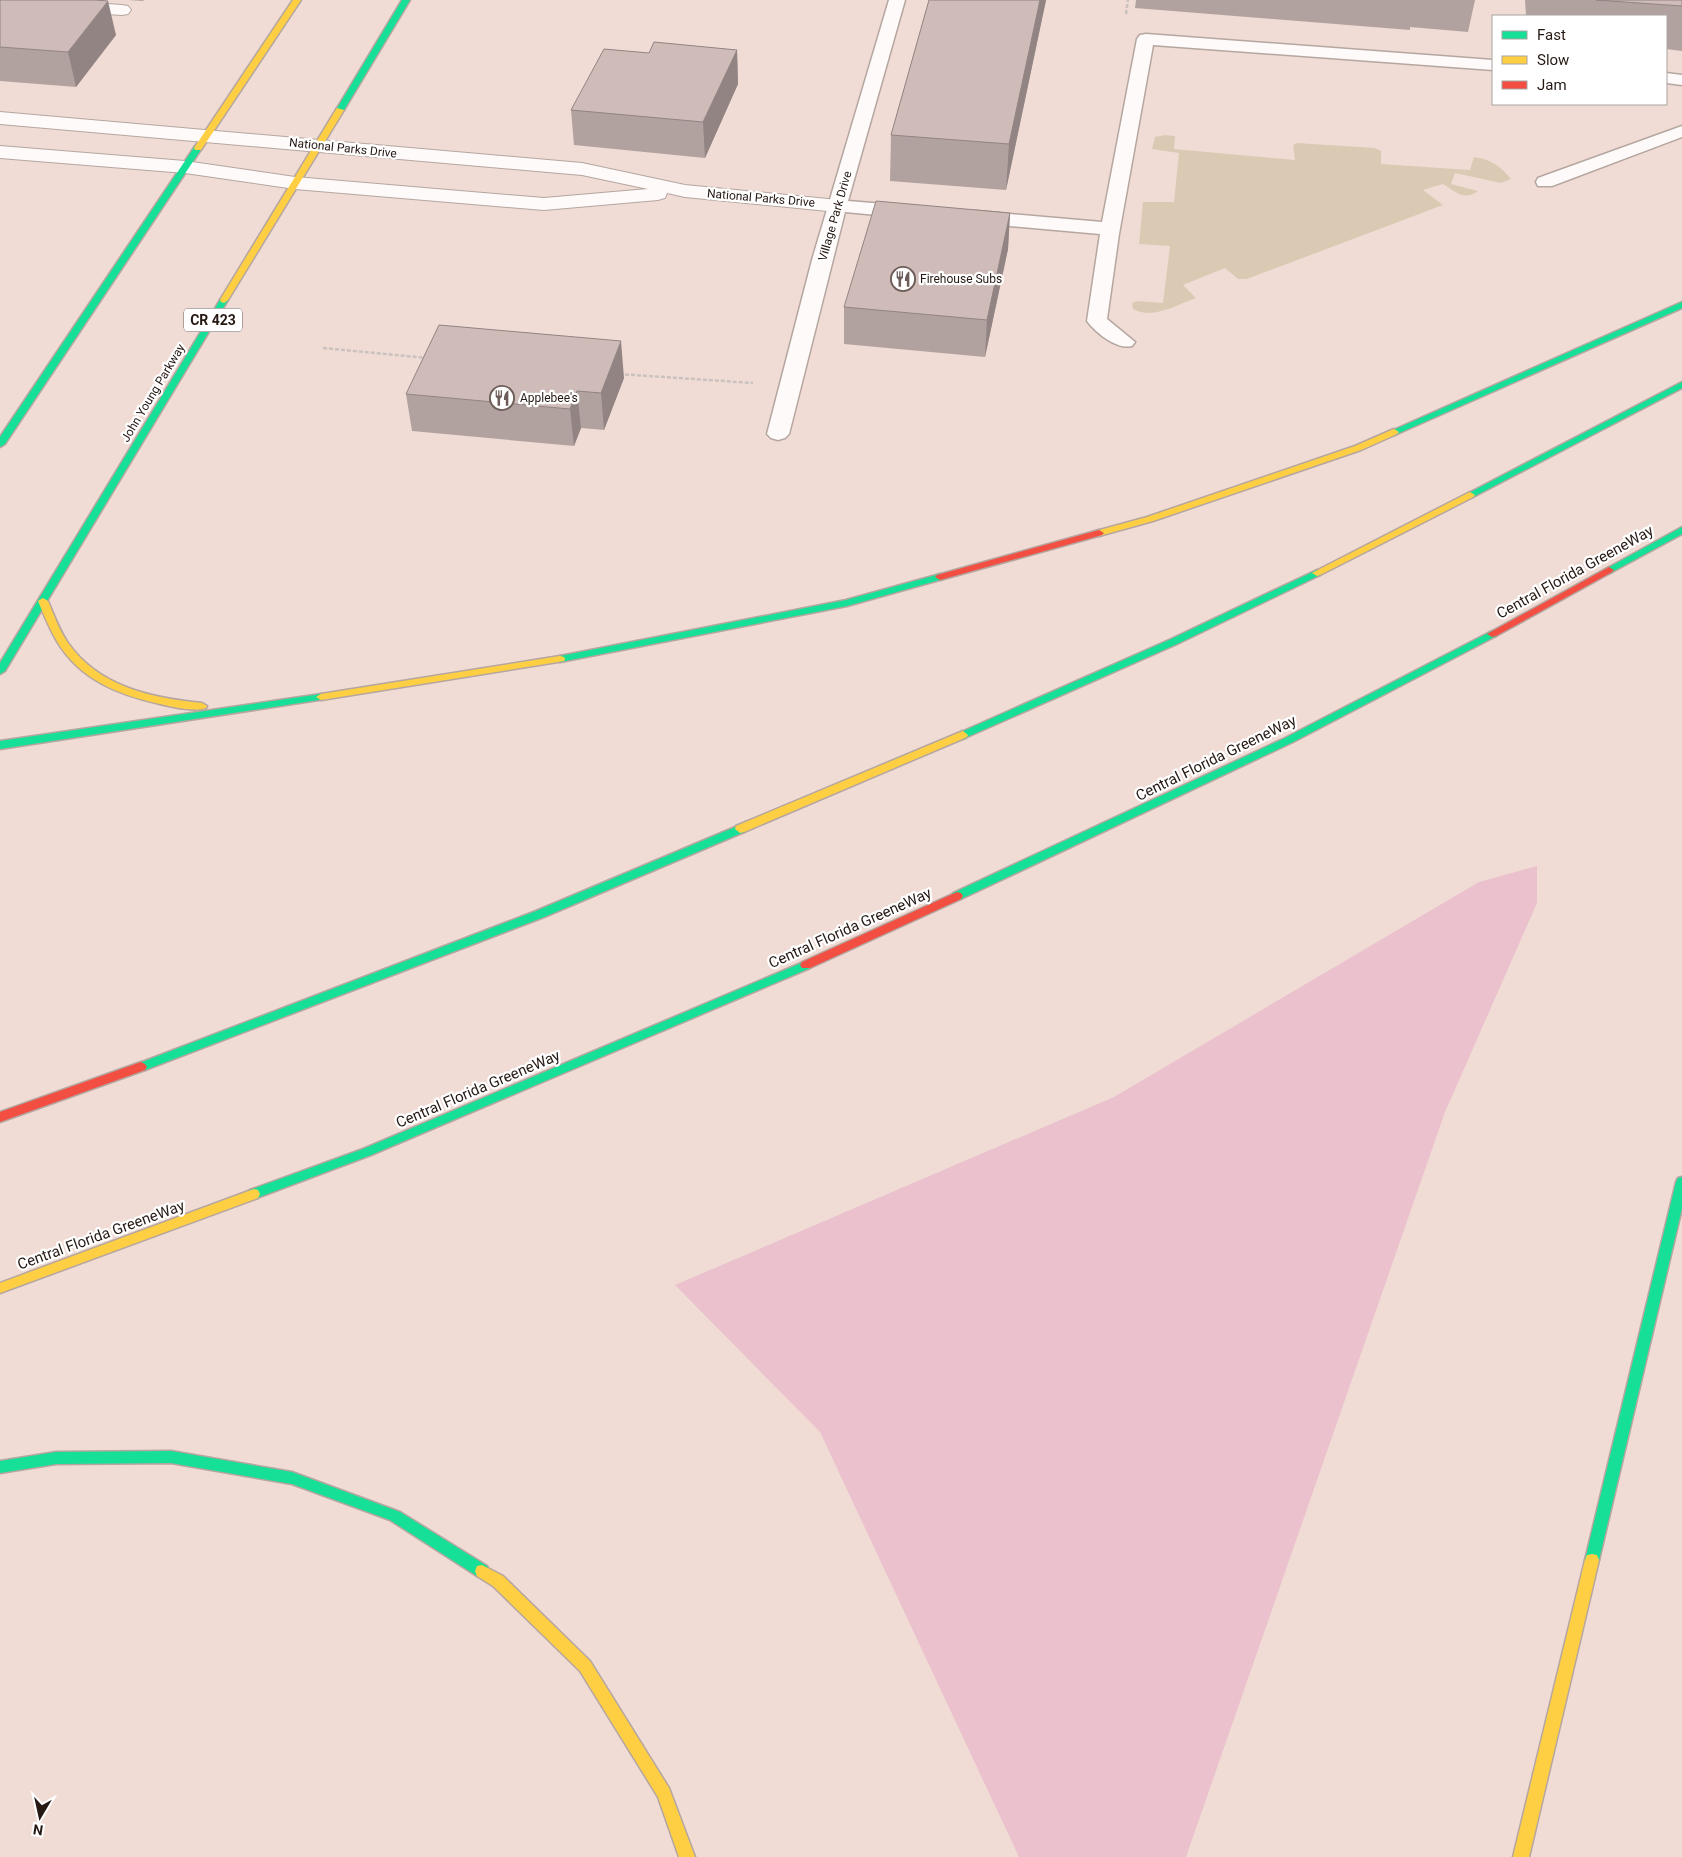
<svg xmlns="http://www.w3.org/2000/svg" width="1682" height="1857" font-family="Roboto,sans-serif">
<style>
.green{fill:#dbcab3}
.water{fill:#eac1cd}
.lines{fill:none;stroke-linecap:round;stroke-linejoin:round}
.lane-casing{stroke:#b5a6a0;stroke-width:3}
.street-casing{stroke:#b5a6a0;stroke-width:2}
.fast-casing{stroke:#b5a6a0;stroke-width:3}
.slow-casing{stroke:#b5a6a0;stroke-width:3}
.jam-casing{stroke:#b5a6a0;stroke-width:3}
.path{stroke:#cac2bf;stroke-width:2.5;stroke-dasharray:4 2;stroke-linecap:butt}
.lane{fill:#fdfaf9;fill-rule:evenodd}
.street{fill:#fdfaf9;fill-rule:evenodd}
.fast{fill:#16e098;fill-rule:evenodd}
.slow{fill:#ffcf43;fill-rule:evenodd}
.jam{fill:#f24e42;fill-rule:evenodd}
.wall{fill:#b2a29f}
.shaded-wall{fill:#918482}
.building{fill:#cfbcb9;stroke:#918482}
.labels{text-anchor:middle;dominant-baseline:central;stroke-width:4.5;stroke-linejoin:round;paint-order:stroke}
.far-street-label{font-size:12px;fill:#261914;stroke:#fff}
.far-poi-label{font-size:12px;fill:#261914;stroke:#fff;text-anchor:start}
.shield{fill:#fff;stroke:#675e5a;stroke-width:1}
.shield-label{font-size:14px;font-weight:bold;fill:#261914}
.street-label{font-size:15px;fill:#261914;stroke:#fff}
</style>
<rect width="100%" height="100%" fill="#f0dcd5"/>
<path class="green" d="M1165,135L1175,136L1174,149L1295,160L1293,145L1297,143L1375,148L1381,151V164L1470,170L1474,157C1491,159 1500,166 1511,179L1501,183L1455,173L1451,184L1478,191C1464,201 1456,192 1443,184L1423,190L1443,205L1247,279H1238L1225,268L1183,285L1196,298C1176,305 1153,320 1133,309L1132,303L1137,301L1163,303L1170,246L1139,244L1143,202H1174L1179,153L1152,149L1155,137Z"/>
<path class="water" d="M1537,866V903L1445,1112L1186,1857H1019L820,1432L675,1285L1114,1097L1479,882Z"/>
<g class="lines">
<defs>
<path id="lane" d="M889,0H905L848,201L909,206L916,208L918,212L916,216L909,218L845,212L789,434L785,438L778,440L771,438L767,434L812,260Z
M1146,34L1493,60V70L1153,45L1119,234L1107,319L1135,342L1132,346C1117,350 1096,333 1087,321L1100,234L976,223L969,221L967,217L969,213L976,211L1102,222L1137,39L1140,35Z
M1666,73L1682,75V85L1666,83Z
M1682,126V137L1552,186H1538L1536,182L1538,178Z"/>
<path id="street" d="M0,0H49L122,5L128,6L131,10L128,14L122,15L0,7Z
M0,112L582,163L685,185L838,200L845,202L848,206L845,210L838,212L685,197L667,193L665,198L658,200L544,210L295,189L185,173L0,158V146L185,161L295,177L544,198L648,189L582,175L0,124Z"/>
<path id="fast" d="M402,0H410L344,110L337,112L336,110Z
M195,146L202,148L5,444L0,447V437Z
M224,297L228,300L5,671L0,674V663L220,300Z
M1682,302V308L1397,434L1394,435L1389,432Z
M1682,382V388L1473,497H1467L1465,495Z
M1682,527V534L1612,572L1609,573L1604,570Z
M1317,570L1320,571L1322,573L1320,575L1177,644L967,737L963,739L958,735L959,733L1169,640Z
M940,574L945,577L943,579L847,606L560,662L555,659L560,656L846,600Z
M1492,631L1496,632L1497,634L1496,636L1293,742L961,899H953L951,896L953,893L1285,738Z
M321,694L325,695L326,697L325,699L0,749V741Z
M740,825L745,829L744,832L544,917L145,1070H137L135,1067L137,1064L536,911Z
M806,961L810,962L812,965L810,968L371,1155L254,1199L250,1198L248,1194L250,1190L363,1149Z
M1682,1177V1208L1599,1560L1597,1565L1592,1566L1587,1565L1585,1560L1676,1182L1678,1178Z
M171,1451L292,1472L400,1512L487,1566L489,1571L487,1576L482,1577L477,1576L390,1520L292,1484L171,1463L56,1464L0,1473V1461L56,1452Z"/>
<path id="slow" d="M293,0H301L201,150H195L194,148Z
M337,108L344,110L228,300L224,303L221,302L220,300Z
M1394,429L1399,432L1397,434L1361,450L1153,521L1099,536L1094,533L1096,531L1147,517L1355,446Z
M1470,492L1475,495L1473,497L1320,575L1317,576L1312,573Z
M43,598L48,601C54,615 59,630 68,643C99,687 152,698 202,703L207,706L206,708C193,712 173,707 160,704C119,695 81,680 58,643C50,630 44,615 38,601Z
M560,656L564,657L565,659L564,661L321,700L316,697L321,694Z
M963,731L968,735L967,737L744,832L740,833L735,829L736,826Z
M254,1189L258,1190L260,1194L258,1198L0,1293V1283Z
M1592,1554L1597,1555L1599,1560L1529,1857H1513L1585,1560L1587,1555Z
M482,1565L503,1576L590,1661L669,1788L695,1857H679L658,1797L580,1671L493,1586L477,1576L475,1571L477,1566Z"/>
<path id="jam" d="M1099,530L1104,533L1102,535L940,580L935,577L937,575Z
M1609,567L1614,570L1612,572L1496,636L1492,637L1487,634Z
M957,892L961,893L963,896L961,899L810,968H802L800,965L802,962Z
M141,1062L145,1064L147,1067L145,1070L0,1122V1112Z"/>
</defs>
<use href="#lane" class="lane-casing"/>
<use href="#street" class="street-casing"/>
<use href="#fast" class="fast-casing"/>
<use href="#slow" class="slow-casing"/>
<use href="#jam" class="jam-casing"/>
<path class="path" d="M1126,14L1128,0
M323,348L427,358
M619,374L753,383"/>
<use href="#lane" class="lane"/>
<use href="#street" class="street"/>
<use href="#fast" class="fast"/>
<use href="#slow" class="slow"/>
<use href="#jam" class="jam"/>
</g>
<path class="wall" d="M0,0L116,35L76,87L0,81Z
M128,0H144L143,1Z
M929,0H1046L1006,190L890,181L891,135Z
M1136,0H1475L1468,32L1410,27V30L1135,8Z
M1525,0H1682V51L1666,49V16H1526Z
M737,50L738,84L705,158L574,145L571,110L649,53Z
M1010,213L1008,249L985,357L844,344V307Z
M624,378L604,430L581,428L574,446L412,431L406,394Z"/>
<path class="shaded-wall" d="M1040,0H1046L1006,190L1009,144Z
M108,1L116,35L76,87L68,52Z
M737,50L738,84L705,158L703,122Z
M1010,213L1008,249L985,357L987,320Z
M621,341L624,378L604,430L601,393Z
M577,391L581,428L574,446L570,409Z"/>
<path class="building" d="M0,0H94L108,1L68,52L0,47Z
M929,0H1040L1009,144L891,135Z
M1596,0H1682V6Z
M654,42L737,50L703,122L571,110L604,49L649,53Z
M876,201L1010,213L987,320L844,307Z
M439,325L621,341L601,393L577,391L570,409L406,394Z"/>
<defs>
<symbol id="restaurant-ring" viewBox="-11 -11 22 22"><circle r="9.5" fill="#fff" stroke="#6d5d58" stroke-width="1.5"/><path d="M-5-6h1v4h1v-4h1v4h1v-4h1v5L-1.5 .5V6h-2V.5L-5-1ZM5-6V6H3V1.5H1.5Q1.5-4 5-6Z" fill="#6d5d58"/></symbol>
</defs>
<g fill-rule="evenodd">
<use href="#restaurant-ring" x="889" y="265" width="28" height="28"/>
<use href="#restaurant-ring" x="488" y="384" width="28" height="28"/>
</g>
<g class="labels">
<g class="far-street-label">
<text transform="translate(343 148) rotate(6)">National Parks Drive</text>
<text transform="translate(761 198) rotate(5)">National Parks Drive</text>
<text transform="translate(835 216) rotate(-74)">Village Park Drive</text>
<text transform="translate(153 393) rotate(-59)">John Young Parkway</text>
</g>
<g class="far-poi-label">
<text x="920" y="279">Firehouse Subs</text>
<text x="520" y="398">Applebee's</text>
</g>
<rect class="shield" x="184" y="308.5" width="58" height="23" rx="4"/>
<g class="shield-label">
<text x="213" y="320">CR 423</text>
</g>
<g class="street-label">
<text transform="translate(1575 572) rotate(-29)">Central Florida GreeneWay</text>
<text transform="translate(1216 758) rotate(-26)">Central Florida GreeneWay</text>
<text transform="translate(850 928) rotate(-24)">Central Florida GreeneWay</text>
<text transform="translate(478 1089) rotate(-23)">Central Florida GreeneWay</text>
<text transform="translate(101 1235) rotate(-20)">Central Florida GreeneWay</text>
</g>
</g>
<rect x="1492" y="15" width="175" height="90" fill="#ffffff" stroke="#a8a3a1"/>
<rect x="1502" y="31" width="25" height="8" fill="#16e098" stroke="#a8a3a1"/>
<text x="1537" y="40" font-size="15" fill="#261914">Fast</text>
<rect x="1502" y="56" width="25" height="8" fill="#ffcf43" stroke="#a8a3a1"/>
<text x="1537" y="65" font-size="15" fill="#261914">Slow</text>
<rect x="1502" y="81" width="25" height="8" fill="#f24e42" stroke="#a8a3a1"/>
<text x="1537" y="90" font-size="15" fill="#261914">Jam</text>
<g transform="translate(40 1817) rotate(189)" stroke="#ffffff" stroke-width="4" paint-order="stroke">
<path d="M0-4L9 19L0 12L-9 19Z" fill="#261914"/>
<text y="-8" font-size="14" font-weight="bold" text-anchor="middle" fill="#261914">N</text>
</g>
</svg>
